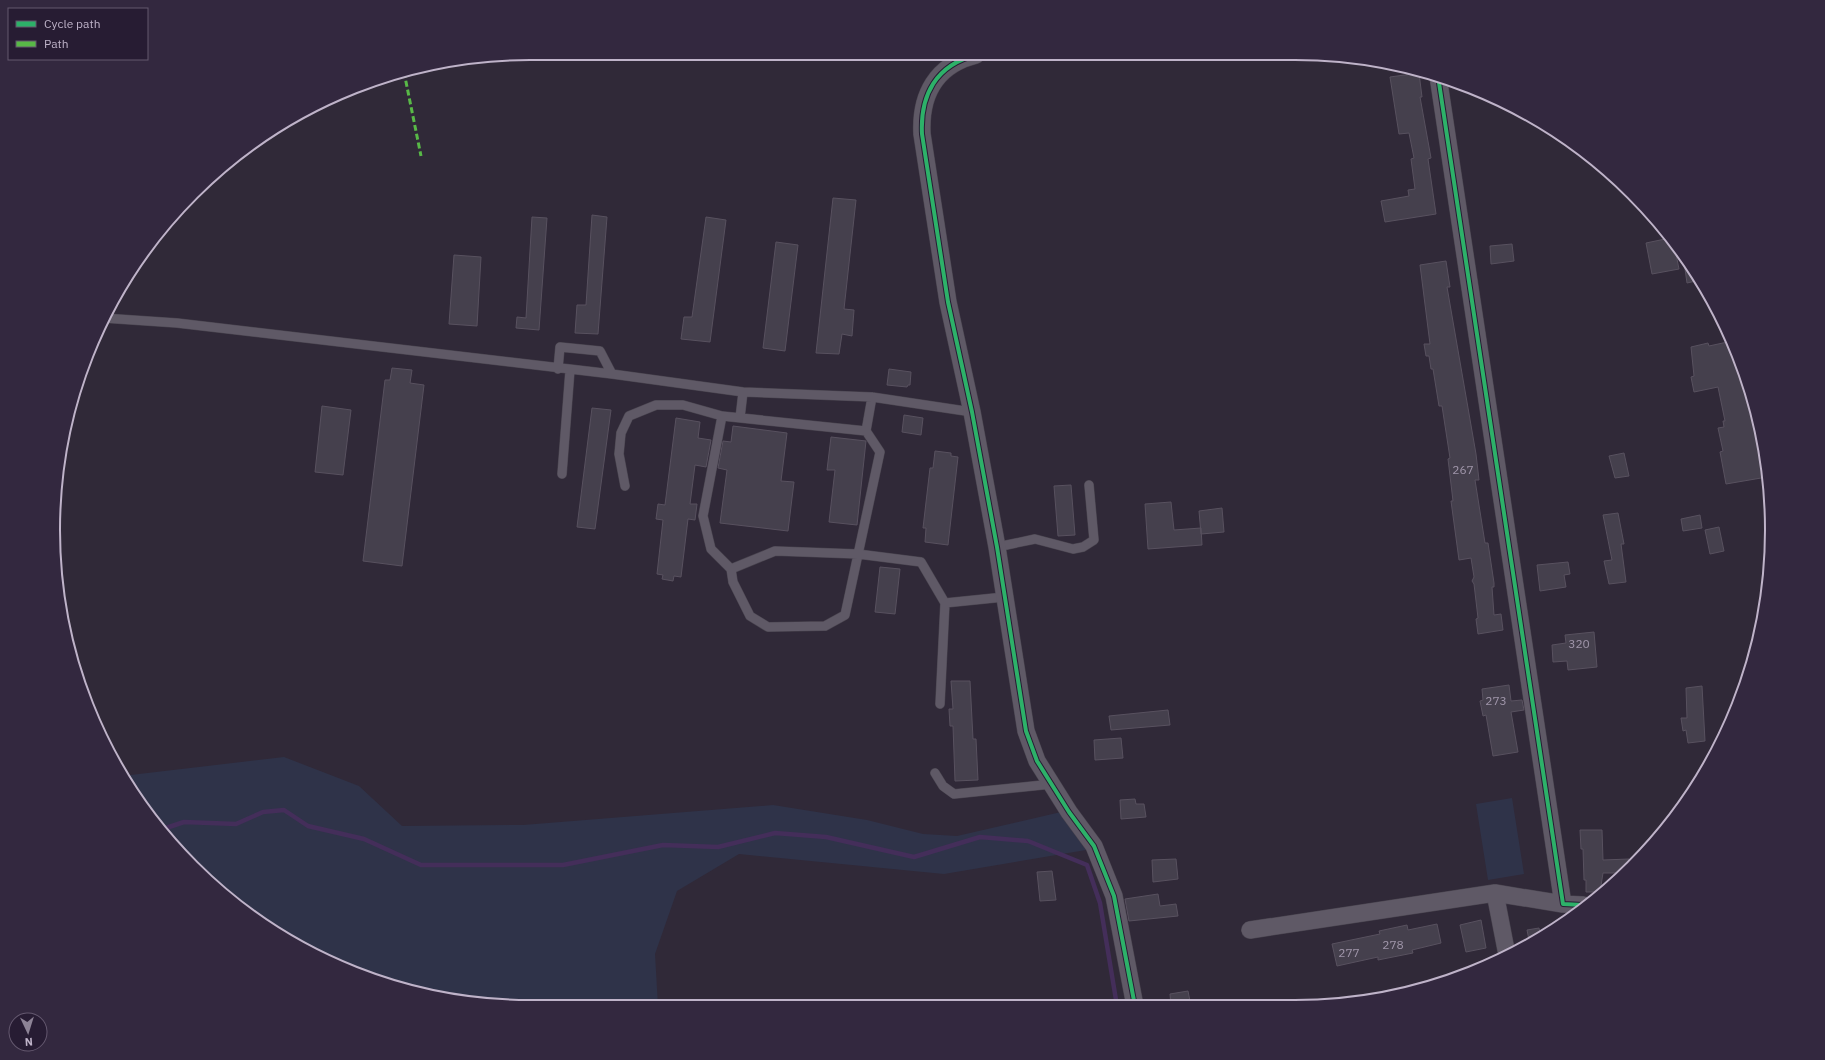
<svg xmlns="http://www.w3.org/2000/svg" width="1825" height="1060" font-family="'IBM Plex Sans',sans-serif">
<style>
.green{fill:#2f3349}
.lines{fill:none;stroke-linecap:round;stroke-linejoin:round}
.stream{stroke:#442e5a;stroke-width:4.5}
.building{fill:#45404d;stroke:#58515f}
.service-casing{stroke:#49444f;stroke-width:10}
.minor-casing{stroke:#49444f;stroke-width:18}
.service{stroke:#5f5966;stroke-width:9}
.minor{stroke:#5f5966;stroke-width:17}
.quiet{stroke:#58b947;stroke-width:3;stroke-dasharray:6 3;stroke-linecap:butt}
.cycleway-casing{stroke:#271c33;stroke-width:6}
.cycleway{stroke:#2db169;stroke-width:4}
.labels{text-anchor:middle;dominant-baseline:central;stroke-width:3;stroke-linejoin:round;paint-order:stroke}
.number-label{font-size:12px;fill:#a096aa}
.rim{fill:none;stroke:#bfb3c9;stroke-width:2}
</style>
<rect width="100%" height="100%" fill="#302938"/>
<path class="green" d="M284,757L359,786L402,826L523,825L773,805L867,820L923,834L957,836L1061,812L1086,850L944,874L739,854L677,891L655,954L658,1006H499L376,982L265,927L215,888L152,821L122,776Z
M1512,798L1524,874L1488,880L1476,804Z"/>
<g class="lines">
<path class="stream" d="M160,830L184,822L236,824L263,812L284,810L308,826L364,839L421,865H563L663,845L718,847L775,833L826,837L914,857L980,837L1028,841L1087,865L1100,903L1117,1006"/>
</g>
<path class="building" d="M1419,73L1422,97H1420L1431,158L1428,159L1436,214L1385,222L1381,201L1409,196L1408,190L1415,189L1411,159L1414,158L1409,133L1399,134L1390,77Z
M833,198L856,200L844,309L854,310L852,336L842,334L839,354L816,353Z
M592,215L607,217L598,334L575,333L577,305H586Z
M532,217L547,218L539,330L516,328L517,317L526,318Z
M706,217L726,220L710,342L681,339L684,317H692Z
M1670,238L1674,244L1679,269L1652,274L1646,243Z
M776,242L798,245L785,351L763,348Z
M1512,244L1514,261L1491,264L1490,246Z
M454,255L481,257L477,326L449,324Z
M1683,255L1691,265L1700,280L1687,283Z
M1446,261L1450,287H1447L1476,454L1479,480H1475L1485,543H1488L1494,583V587H1492L1494,615L1501,614L1503,630L1478,634L1476,619L1478,618L1474,584L1472,581L1474,577L1471,558L1459,560L1451,501H1453L1448,459L1450,458L1442,406H1439L1433,369H1431L1429,356H1426L1424,344H1430L1420,265Z
M1732,341L1763,437L1767,477L1726,484L1720,452L1723,451L1718,428L1724,427L1723,421H1725L1718,387L1694,392L1691,377L1694,376L1691,347L1708,343L1709,346Z
M392,368L412,370L410,383L424,385L402,566L363,561L385,380H390Z
M889,369L911,372L910,385H908L907,387L887,385Z
M322,406L351,410L343,475L315,472Z
M592,408L611,410L595,529L577,527Z
M904,415L923,418L921,435L902,432Z
M676,418L700,422L698,438L711,440L706,467L695,465L690,504H697L695,520L688,519L681,577L674,576L673,581L662,579L663,575L657,574L663,520L656,519L658,504L665,505Z
M733,426L787,433L781,481L794,482L788,531L720,523L727,470L718,468L723,441L731,442Z
M831,437L866,441L857,525L829,522L835,470H827Z
M935,451L951,453V456L958,457L948,545L925,542L926,528H923L930,468H933Z
M1624,453L1629,476L1615,478L1609,456Z
M1071,485L1075,535L1058,536L1054,486Z
M1171,502L1174,530L1201,528L1202,545L1148,549L1145,504Z
M1222,508L1224,532L1201,534L1199,511Z
M1618,513L1624,544H1621L1626,582L1609,584L1604,561L1612,560L1603,515Z
M1700,515L1702,528L1683,531L1681,519Z
M1719,527L1724,551L1710,554L1705,530Z
M1568,562L1570,574L1564,575L1566,587L1540,591L1537,565Z
M880,567L900,569L895,614L875,612Z
M1594,632L1597,667L1568,670L1567,661L1553,662L1552,645L1566,643L1565,635Z
M951,681H970L973,739H976L978,780L955,781L953,726H950L949,709H953Z
M1509,685L1511,701L1522,700L1524,710L1511,712L1518,752L1493,756L1486,715L1483,716L1480,701L1483,700L1482,689Z
M1702,686L1705,741L1688,743L1686,730L1683,731L1681,718H1687L1686,688Z
M1168,710L1170,725L1111,730L1109,716Z
M1121,738L1123,758L1095,760L1094,740Z
M1135,799L1136,804H1144L1146,817L1121,819L1120,800Z
M1580,830H1602L1603,860L1629,859V870L1625,873H1603L1600,892H1586V880H1584L1583,849H1581Z
M1176,859L1178,879L1153,882L1152,860Z
M1052,871L1056,900L1040,901L1037,872Z
M1158,894L1160,906L1176,904L1178,916L1129,921L1125,899Z
M1481,920L1486,948L1466,952L1460,925Z
M1437,924L1441,943L1412,950L1413,953L1378,960V957L1337,966L1332,944L1380,934L1379,931L1407,925L1408,930Z
M1539,928L1541,938L1530,945L1527,930Z
M1188,991L1191,1006H1171L1170,994Z"/>
<g class="lines">
<defs>
<path id="service" d="M103,318L177,323L612,374L743,392L872,397L972,412
M558,369L560,347L600,351L612,374
M872,397L866,431L880,452L845,615L825,626L768,627L750,616L733,582L731,569L775,551L858,554L921,562L945,603L940,704
M740,418L743,392
M562,474L570,370
M625,486L619,454L621,433L629,416L656,405H683L722,416
M997,547L1035,539L1073,549L1083,547L1094,540L1089,485
M731,569L711,549L703,516L722,416L866,431
M945,603L1004,597
M935,773L943,786L954,794L1052,784"/>
<path id="minor" d="M976,55C936,65 920,95 922,134L948,302L972,412L997,547L1026,731L1037,761L1069,812L1094,846L1114,896L1135,1006
M1438,76L1563,904L1583,905
M1495,893L1507,955
M1250,930L1495,893L1563,904"/>
</defs>
<use href="#service" class="service-casing"/>
<use href="#minor" class="minor-casing"/>
<use href="#service" class="service"/>
<use href="#minor" class="minor"/>
<path class="quiet" d="M404,72L421,156"/>
<defs>
<path id="cycleway" d="M976,55C936,65 920,95 922,134L948,302L972,412L997,547L1026,731L1037,761L1069,812L1094,846L1114,896L1135,1006
M1438,76L1563,904L1583,905"/>
</defs>
<use href="#cycleway" class="cycleway-casing"/>
<use href="#cycleway" class="cycleway"/>
</g>
<g class="labels">
<g class="number-label">
<text x="1463" y="469">267</text>
<text x="1579" y="643">320</text>
<text x="1496" y="700">273</text>
<text x="1393" y="944">278</text>
<text x="1349" y="952">277</text>
</g>
</g>
<path d="M0 0H1825V1060H0ZM530 60H1295A470 470 0 0 1 1765 530V530A470 470 0 0 1 1295 1000H530A470 470 0 0 1 60 530V530A470 470 0 0 1 530 60Z" fill="#33283f" fill-rule="evenodd"/>
<path class="rim" d="M530 60H1295A470 470 0 0 1 1765 530V530A470 470 0 0 1 1295 1000H530A470 470 0 0 1 60 530V530A470 470 0 0 1 530 60Z"/>
<rect x="8" y="8" width="140" height="52" fill="#271c33" stroke="#64586f"/>
<rect x="16" y="21" width="20" height="6" fill="#2db169" stroke="#64586f"/>
<text x="44" y="28" font-size="12" fill="#bfb3c9">Cycle path</text>
<rect x="16" y="41" width="20" height="6" fill="#58b947" stroke="#64586f"/>
<text x="44" y="48" font-size="12" fill="#bfb3c9">Path</text>
<g transform="translate(28 1032) rotate(176)"><circle r="19" fill="#271c33" stroke="#64586f"/>
<path d="M0-3L7 15L0 10L-7 15Z" fill="#8d8396"/>
<text y="-6" font-size="11" font-weight="bold" text-anchor="middle" fill="#bfb3c9">N</text>
</g>
</svg>
